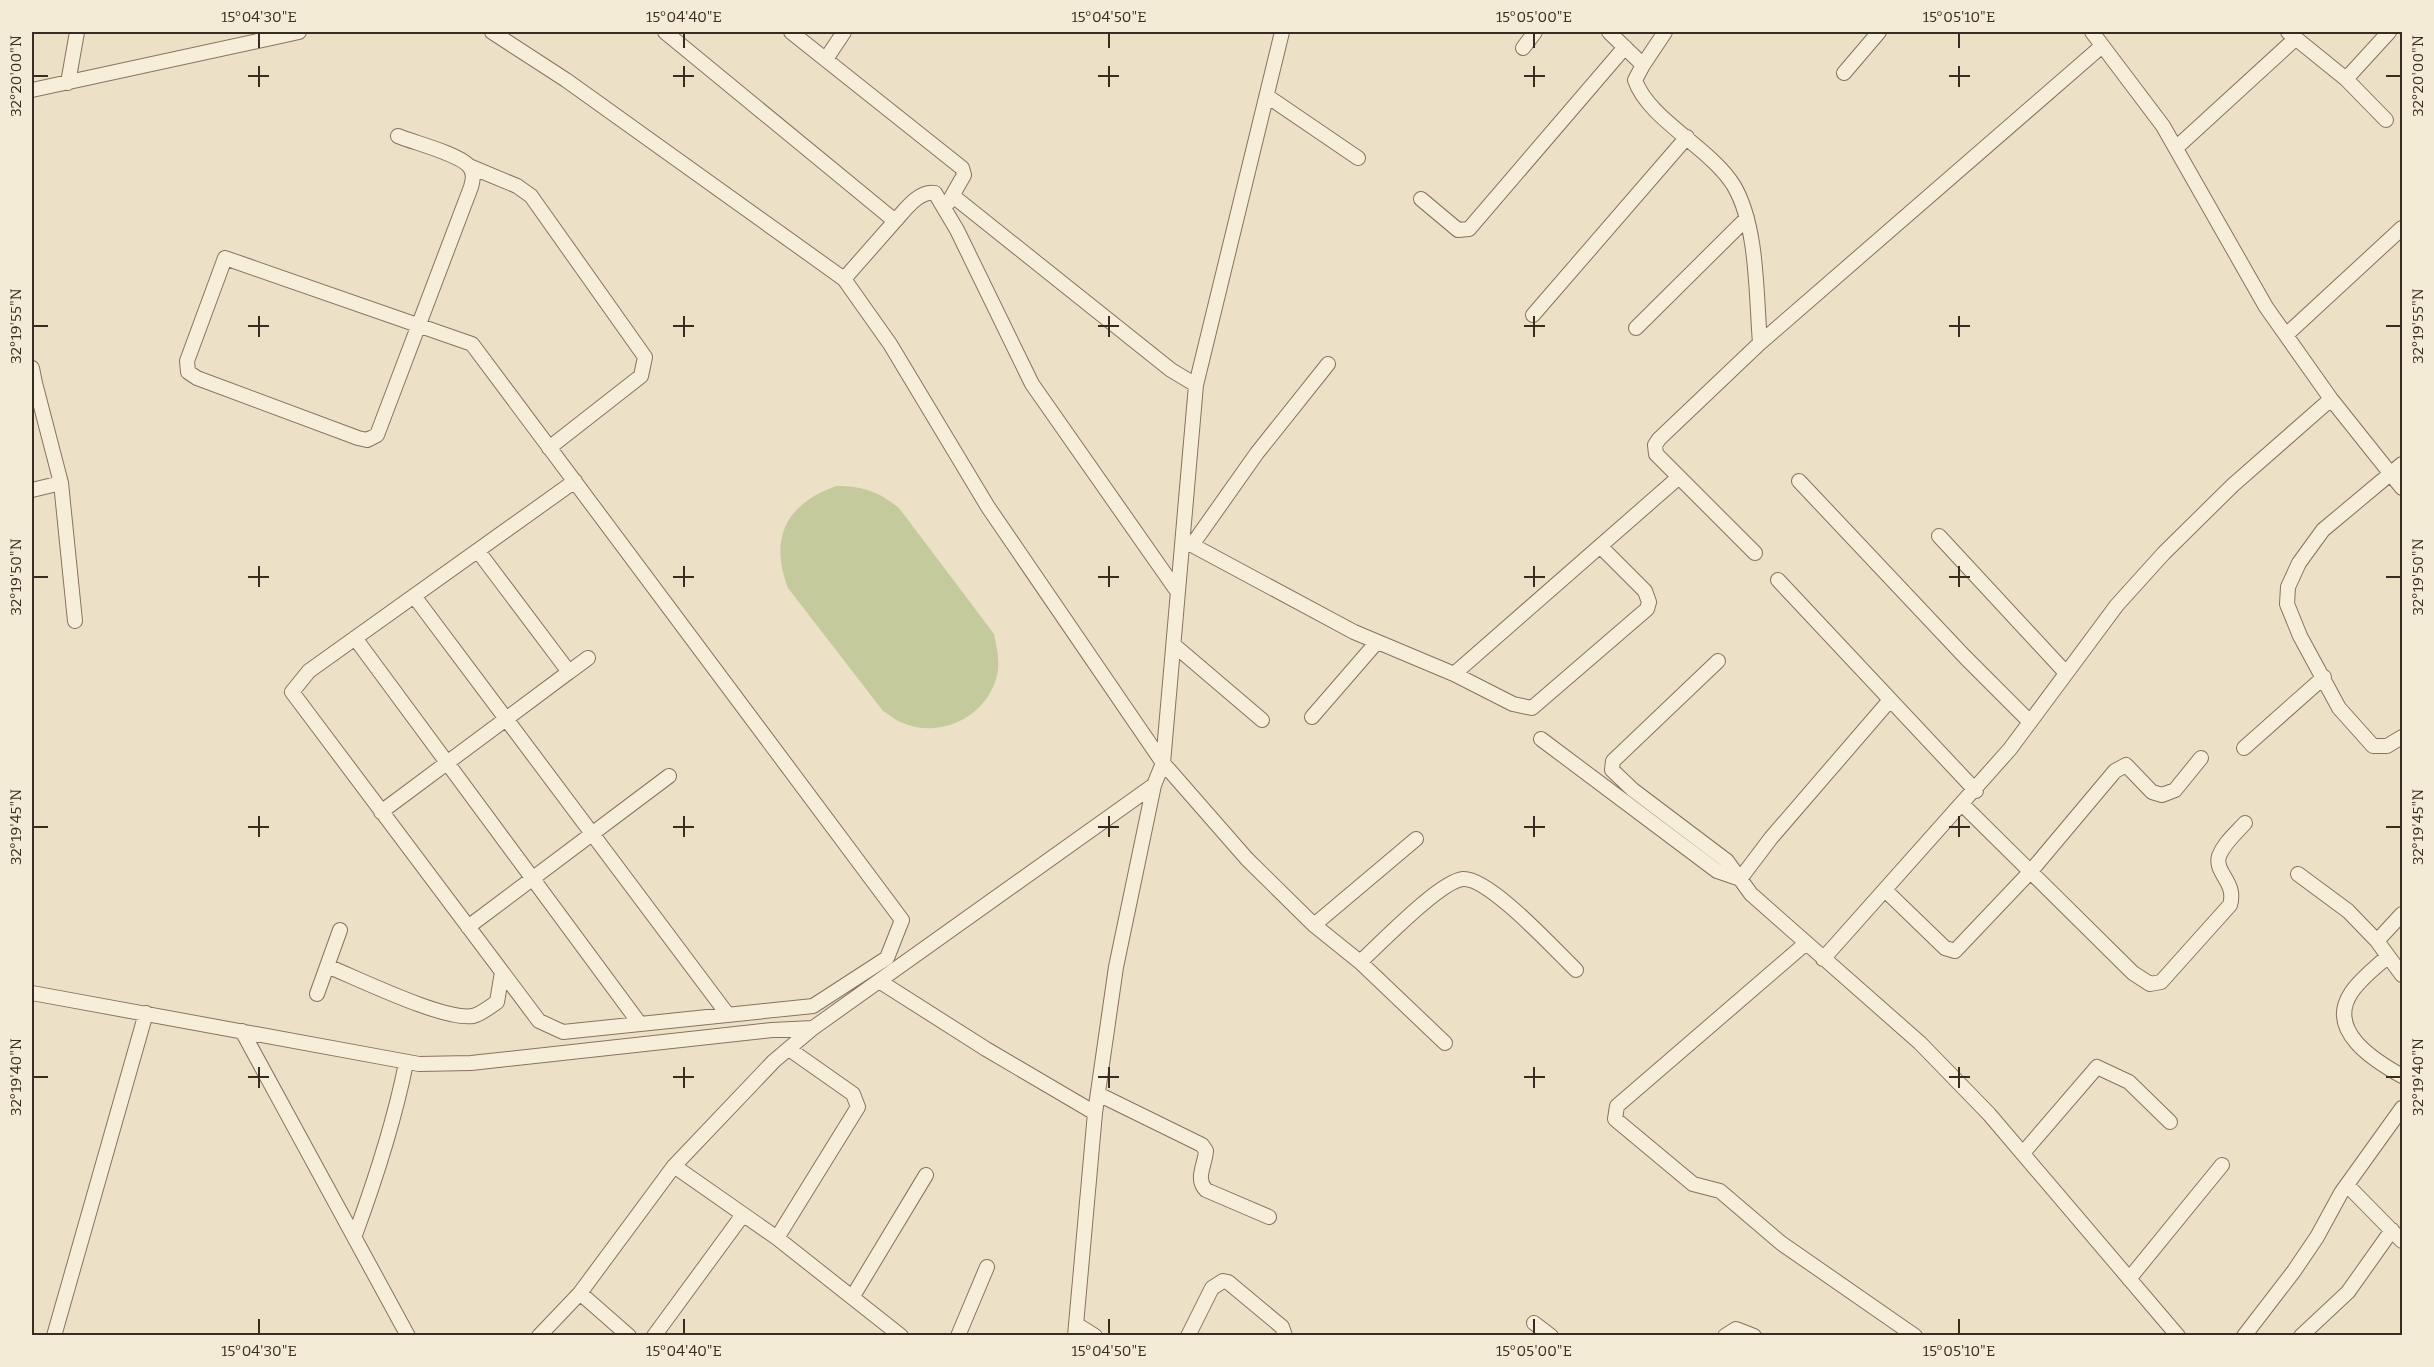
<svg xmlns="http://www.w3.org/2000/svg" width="2434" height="1367" font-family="Bitter,serif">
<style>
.garden{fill:#c5ca9c}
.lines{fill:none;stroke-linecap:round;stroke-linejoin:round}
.minor-casing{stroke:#87735e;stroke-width:16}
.minor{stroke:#f7eeda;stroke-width:14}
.ticks{fill:none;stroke:#382b20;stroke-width:2}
.neatline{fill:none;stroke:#382b20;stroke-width:2}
.ticks-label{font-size:15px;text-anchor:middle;fill:#382b20}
</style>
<rect width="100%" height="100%" fill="#ece0c7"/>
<path class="garden" d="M836,486C862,486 878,491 899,508L994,634C997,649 1001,664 996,679C985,717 940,739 903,723C896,721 890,715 883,711L788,588C769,538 786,504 836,486Z"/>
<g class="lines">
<defs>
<path id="minor" d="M492,32L566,80L844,279L890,344L988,507L1163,763L1247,859L1314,925L1360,962L1445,1043
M665,32L895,221L844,279
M791,32L962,168L964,175L948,203
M1609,32L1643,65L1665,32
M2092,32L2163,126L2266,307L2331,399L2402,488
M2288,32L2346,79L2386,120
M1523,48L1535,32
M826,59L844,32
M1643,65L1635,80C1648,119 1711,148 1734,186C1758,227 1756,296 1760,343
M1844,73L1879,32
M2346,79L2389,32
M68,83L77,32
M32,90L299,32
M1267,96L1358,158
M398,136C415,143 456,153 468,165C475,172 473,180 471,187L377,435L367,440L358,438L197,378L188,372L187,361L225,258L472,344L902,920L887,958L813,1006L563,1032L539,1021L292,692L309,671L575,481
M2177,147L2295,39
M469,166L517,186L531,196L645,357L641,376L549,448
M953,196L1171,370L1196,385
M1421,199L1458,230L1469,229L1625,47
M895,221C905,210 919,190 935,193L957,230L1032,384L1177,591
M1533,315L1687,137
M1636,328L1747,218
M2286,335L2402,228
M32,368L35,383
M32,384L35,383L61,483L75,621
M2402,464L2323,530L2299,563L2288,587L2287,604L2300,636L2339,708L2373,746H2387L2402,737
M1799,481L1965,657L2030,722
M32,490L61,483
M1939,536L2066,673
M1183,545H1192L1354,632L1454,674L1513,704L1532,708L1647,609L1649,602L1645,591L1600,546
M1192,545L1257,453L1328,364
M1755,553L1656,454L1655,445L1659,439L1760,343L2102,46
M1778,580L1976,791
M414,596L728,1015
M355,638L640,1024
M1174,645L1262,720
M1718,661L1613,761L1612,770L1633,790L1727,861L1751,894L1920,1043L1989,1114L2178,1336
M569,672L588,658
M1454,674L1679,477
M1312,717L1377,642
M1541,739L1717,871L1740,879L1771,838L1890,700
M2244,748L2324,677
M1963,805L2133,973L2150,984L2161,982L2230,905C2237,882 2214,873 2219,856C2224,843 2236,833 2245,823
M381,812L569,672L478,551
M2298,874L2348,911L2377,941L2402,975
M1885,890L1945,948L1955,951L2031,871L2115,771L2126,765L2152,792L2162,795L2175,790L2201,758
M1314,925L1416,839
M468,927L669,776
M2377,941L2402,914
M1805,944L1617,1106L1615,1119L1693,1184L1720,1191L1781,1243L1915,1336
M2387,957C2375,968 2360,979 2351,993C2326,1031 2375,1061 2402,1076
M1823,959L2010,749L2117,605L2164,553L2233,485L2331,399
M1360,962C1380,944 1440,881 1463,879C1489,877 1555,950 1576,970
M327,966C357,978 444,1021 473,1016C481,1014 490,1007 497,1002L502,972
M879,981L986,1049L1095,1113
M32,993L419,1064L471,1063L772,1030L813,1028L1154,785L1163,763L1196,385L1282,32
M317,994L340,930
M242,1031L408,1336
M1098,1094L1202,1145L1206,1151C1205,1165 1195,1179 1206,1190L1269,1217
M2023,1153L2097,1067L2129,1082L2170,1122
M674,1166L777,1238L901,1336
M2347,1185L2402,1241
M355,1235C376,1178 394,1123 406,1063
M777,1238L858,1107L853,1094L789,1049
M2129,1279L2222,1165
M580,1293L629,1336
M853,1296L926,1175
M1534,1323L1551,1336
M1076,1324L1095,1336
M54,1336L146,1013
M539,1336L580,1293L674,1166L774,1061L813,1028
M654,1336L742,1216
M958,1336L987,1267
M1075,1336L1095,1113L1116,967L1154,785
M1188,1336L1212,1288L1223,1281L1228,1282L1282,1327L1285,1336
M1725,1336L1736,1329L1754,1336
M2244,1336L2294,1271L2317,1237L2341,1193L2402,1108
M2301,1336L2348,1292L2392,1230"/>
</defs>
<use href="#minor" class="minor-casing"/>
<use href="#minor" class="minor"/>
</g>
<path class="ticks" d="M259,33V48M684,33V48M1109,33V48M1534,33V48M1959,33V48M259,66V87M684,66V87M1109,66V87M1534,66V87M1959,66V87M33,76H48M248,76H269M673,76H694M1098,76H1119M1524,76H1545M1949,76H1970M2386,76H2401M259,316V337M684,316V337M1109,316V337M1534,316V337M1959,316V337M33,326H48M248,326H269M673,326H694M1098,326H1119M1524,326H1545M1949,326H1970M2386,326H2401M259,566V587M684,566V587M1109,566V587M1534,566V587M1959,566V587M33,577H48M248,577H269M673,577H694M1098,577H1119M1524,577H1545M1949,577H1970M2386,577H2401M259,816V837M684,816V837M1109,816V837M1534,816V837M1959,816V837M33,827H48M248,827H269M673,827H694M1098,827H1119M1524,827H1545M1949,827H1970M2386,827H2401M259,1067V1088M684,1067V1088M1109,1067V1088M1534,1067V1088M1959,1067V1088M33,1077H48M248,1077H269M673,1077H694M1098,1077H1119M1524,1077H1545M1949,1077H1970M2386,1077H2401M259,1319V1334M684,1319V1334M1109,1319V1334M1534,1319V1334M1959,1319V1334"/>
<rect width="2434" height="1367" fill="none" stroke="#f4ebd7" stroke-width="66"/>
<rect x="33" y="33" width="2368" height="1301" class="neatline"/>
<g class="ticks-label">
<text x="259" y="22">15°04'30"E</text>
<text x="684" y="22">15°04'40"E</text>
<text x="1109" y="22">15°04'50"E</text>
<text x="1534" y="22">15°05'00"E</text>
<text x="1959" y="22">15°05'10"E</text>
<text transform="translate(16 76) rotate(-90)" y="5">32°20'00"N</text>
<text transform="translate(2418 76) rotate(-90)" y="5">32°20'00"N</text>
<text transform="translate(16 326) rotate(-90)" y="5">32°19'55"N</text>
<text transform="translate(2418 326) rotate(-90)" y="5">32°19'55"N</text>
<text transform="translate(16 577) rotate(-90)" y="5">32°19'50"N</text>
<text transform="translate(2418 577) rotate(-90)" y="5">32°19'50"N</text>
<text transform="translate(16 827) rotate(-90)" y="5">32°19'45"N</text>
<text transform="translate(2418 827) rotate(-90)" y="5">32°19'45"N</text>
<text transform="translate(16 1077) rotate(-90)" y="5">32°19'40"N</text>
<text transform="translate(2418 1077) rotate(-90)" y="5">32°19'40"N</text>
<text x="259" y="1356">15°04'30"E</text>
<text x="684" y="1356">15°04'40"E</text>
<text x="1109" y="1356">15°04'50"E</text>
<text x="1534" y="1356">15°05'00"E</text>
<text x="1959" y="1356">15°05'10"E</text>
</g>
</svg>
